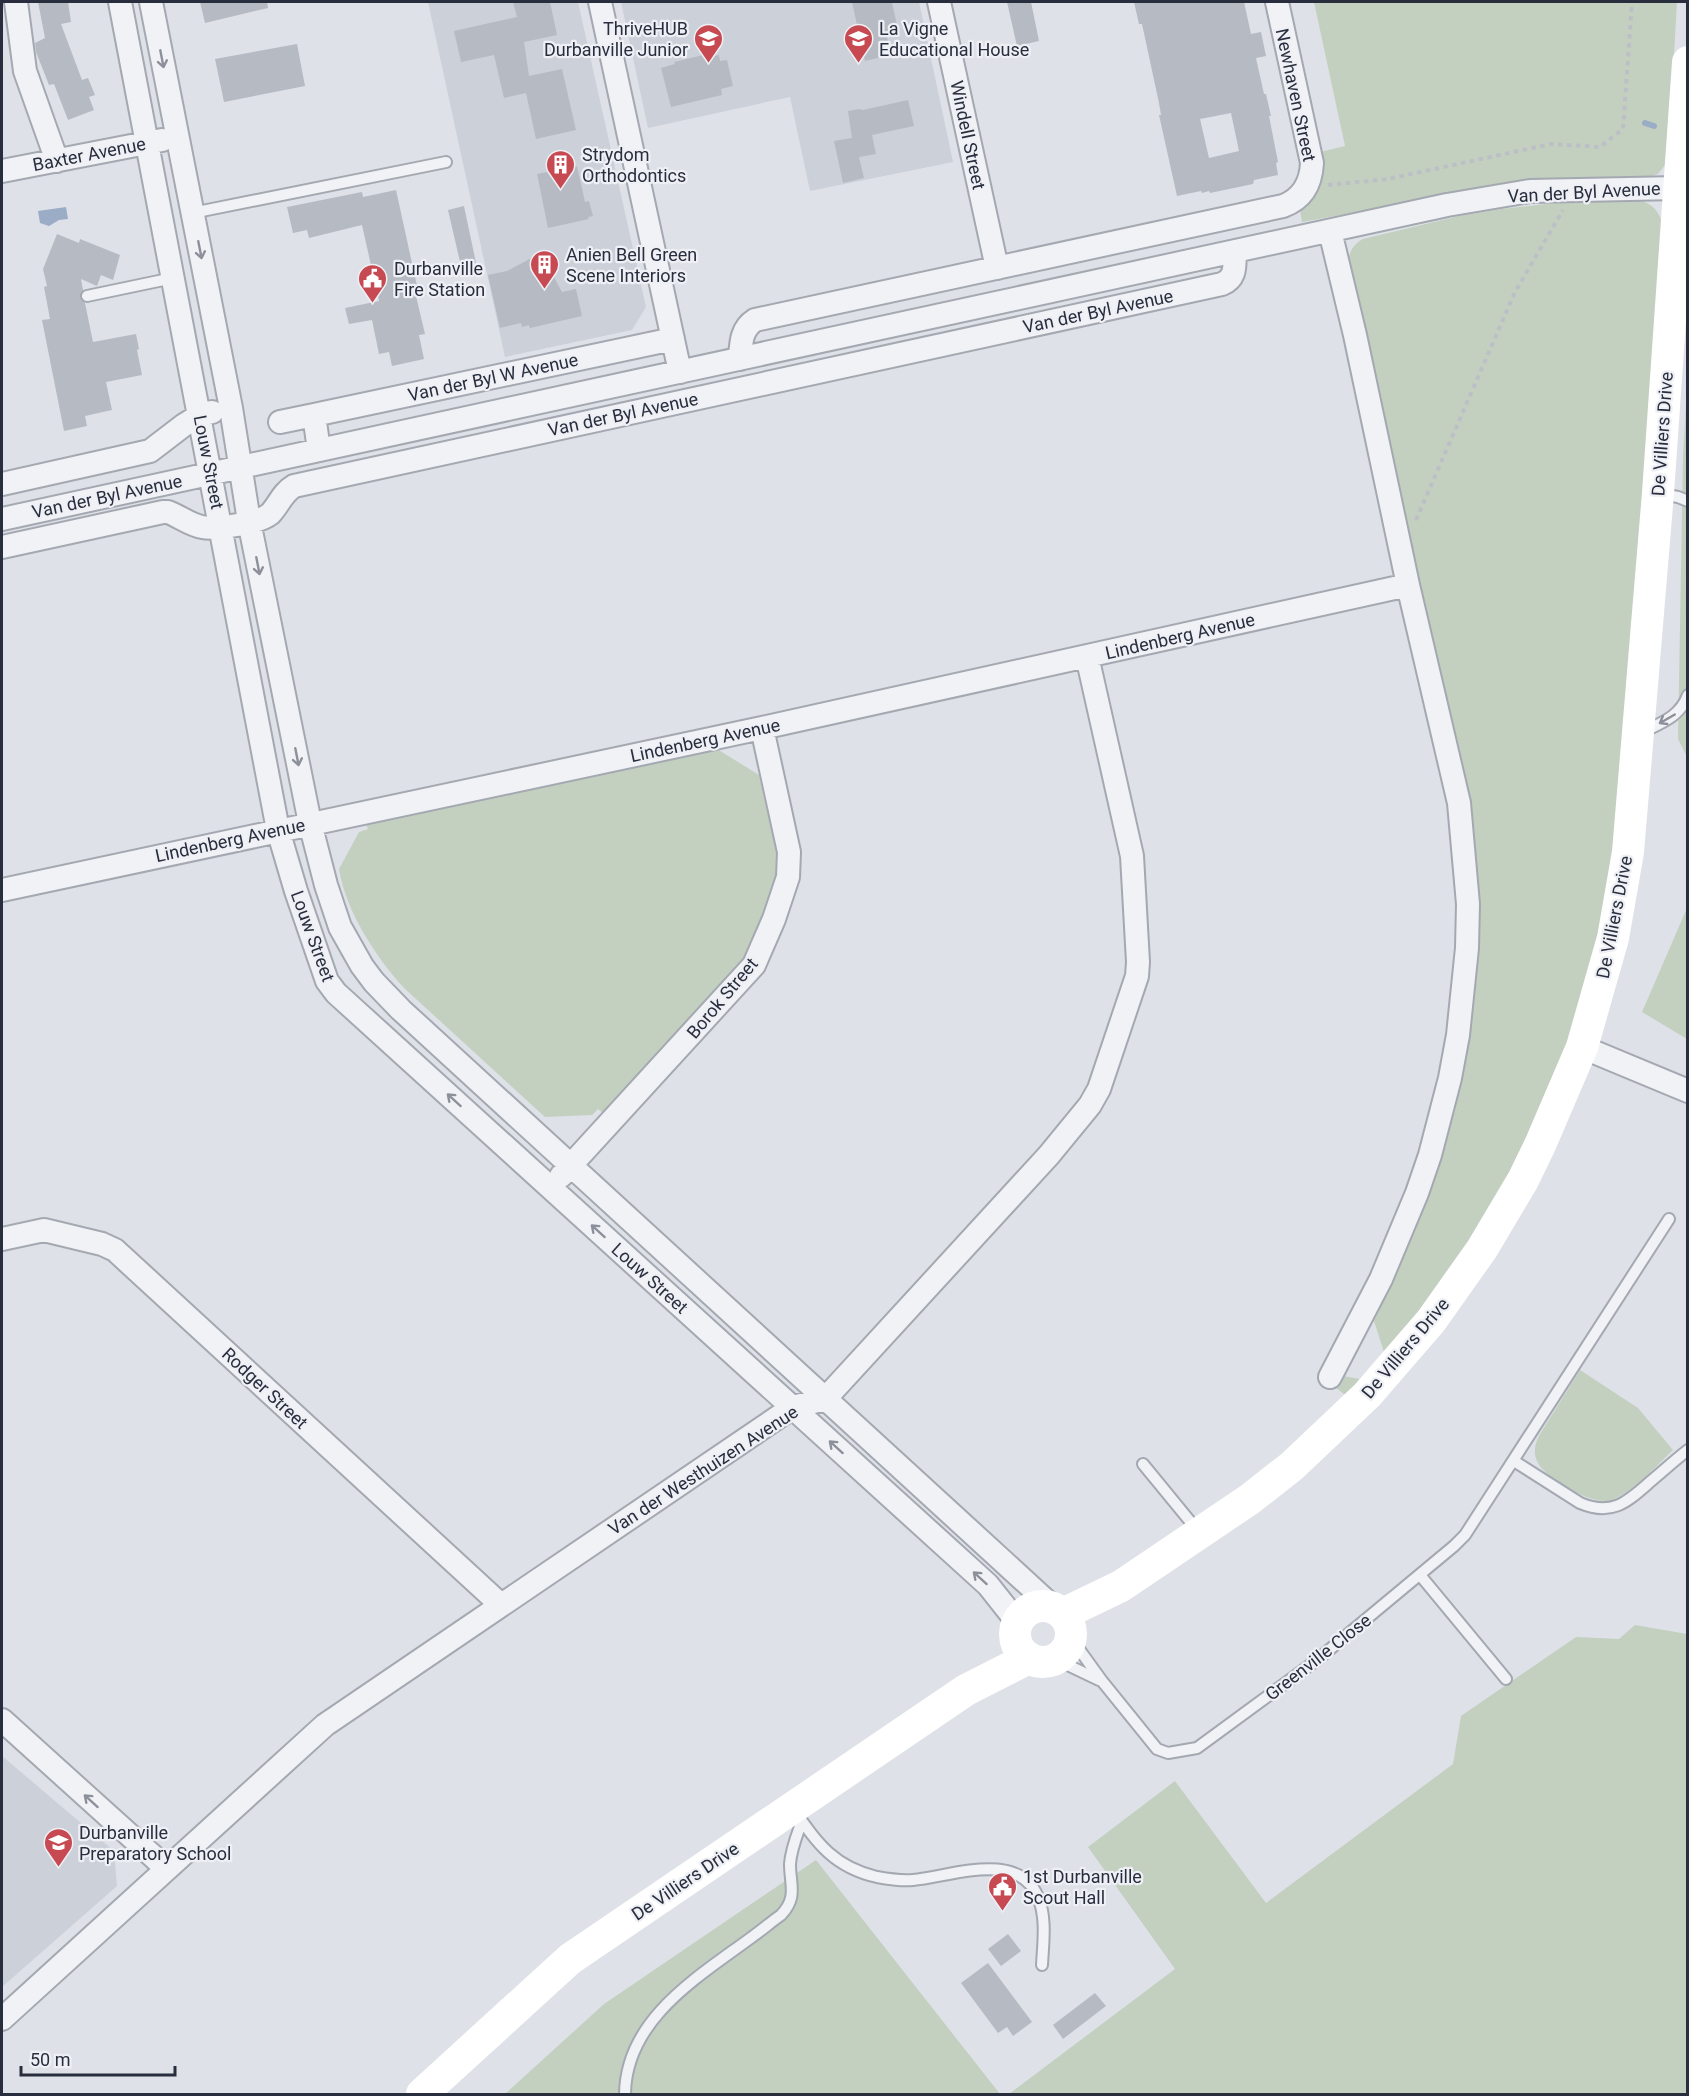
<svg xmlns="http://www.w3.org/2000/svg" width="1689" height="2096" font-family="Roboto,sans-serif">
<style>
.built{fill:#ccd0d9}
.green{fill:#c3d0c0}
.water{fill:#9bacc6}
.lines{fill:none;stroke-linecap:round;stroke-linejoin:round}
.stream{stroke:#9bacc6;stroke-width:6}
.building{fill:#b6bac3;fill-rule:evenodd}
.lane-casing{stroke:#a4a8b1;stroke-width:14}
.street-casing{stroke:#a4a8b1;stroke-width:26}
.path{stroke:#bdbfc6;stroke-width:4;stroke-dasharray:4.5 4.5;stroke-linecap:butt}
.lane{stroke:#f1f2f6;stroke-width:10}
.street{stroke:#f1f2f6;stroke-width:22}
.secondary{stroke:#fff;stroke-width:32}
.oneway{stroke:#8c909a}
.labels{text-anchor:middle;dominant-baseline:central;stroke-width:4.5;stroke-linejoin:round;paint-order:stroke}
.poi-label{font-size:18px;fill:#282e3d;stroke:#eef0f5;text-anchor:start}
.street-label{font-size:18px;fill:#282e3d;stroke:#eef0f5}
</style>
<rect width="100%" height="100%" fill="#dee1e7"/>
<path class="built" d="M428,2H578L646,307L632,330L505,357Z
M621,2H919L953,162L810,191L790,97L648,128Z
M2,1756L114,1851L117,1886L2,1987Z"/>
<path class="green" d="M1314,2H1677L1668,161L1658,174L1647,178L1552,179L1514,183L1302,222L1300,210L1320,152L1345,146Z
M1636,200C1652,202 1661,212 1663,228L1616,838L1591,979L1546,1112L1428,1309L1349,1398L1335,1387L1343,1376L1360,1379L1384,1352L1374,1321L1409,1245L1446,1134L1462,1074L1473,1009L1477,956L1348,261C1350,250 1354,244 1363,239L1459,216L1501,209L1563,202Z
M1687,387V757L1678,739L1683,457Z
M717,749L759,775L780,868L746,957L603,1113L598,1109L592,1115L545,1117L404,988C376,957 346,912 339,869L359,832L368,829L366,824Z
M1687,908V1039L1642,1012Z
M1580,1370L1638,1408L1673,1450C1657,1465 1629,1497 1607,1501C1589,1503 1544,1478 1537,1461C1533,1452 1535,1443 1540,1434Z
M1635,1625L1687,1634V2094H1009L1175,1969L1088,1847L1175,1781L1266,1903L1453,1764L1461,1716L1576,1637L1619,1639Z
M816,1860L1000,2094H505L604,2004Z"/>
<path class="water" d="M66,207L68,219L59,220L49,226L40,223L38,211Z"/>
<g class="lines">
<path class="stream" d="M1645,123L1654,126"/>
</g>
<path class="building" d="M38,2H68L71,22L61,24L82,80L88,78L95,95L89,97L94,110L68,120L54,84L49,85L36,52L35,43L45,38Z
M200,2H267L268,8L205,23Z
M513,2H550L557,35L524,42L529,76L562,69L576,130L536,139L526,93L504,98L494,55L461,62L454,31L517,17Z
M852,2H892L898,30L886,32L891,55L865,61Z
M1007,2H1031L1039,41L1017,46Z
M1134,2H1244L1251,34L1261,32L1266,56L1256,58L1264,94H1266L1271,116H1269L1278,162L1276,163L1278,175L1254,180L1253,184L1210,193L1209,191L1202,193L1201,191L1177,196L1159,115H1161L1159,103L1142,24H1139ZM1231,113L1239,151L1209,158L1200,119Z
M297,44L305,86L224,102L215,59Z
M703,55L704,58L719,55L720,61L727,60L733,86L721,89L722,95L671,107L661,68L675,64L674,62Z
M908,100L914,126L872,135L876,154L859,157L864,178L843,183L834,141L852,138L848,111L859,109L863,110Z
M577,166L585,202L589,201L593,216L588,217L589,219L548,228L537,174Z
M396,190L419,295L416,296L425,334L419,335L424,359L392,366L389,352L379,354L372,320L349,324L345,308L379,301L362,225L309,238L307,230L293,233L287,207L362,192L363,197Z
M464,206L476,263L461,266L448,210Z
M57,234L79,243L80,239L120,255L113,280L101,275L97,286L81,279L83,290L80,297L85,303L93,342L136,334L139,349L137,350L142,375L106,382L112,410L85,416L87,426L64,431L42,320L50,319L44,287L47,286L43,269Z
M541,253L562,292L576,289L582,316L530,328L529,325L522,327L521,323L500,328L488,275L507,271Z
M1008,1934L1021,1951L1001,1966L988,1949Z
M988,1963L1032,2022L1013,2036L1007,2027L998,2033L961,1983Z
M1095,1993L1106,2006L1063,2039L1053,2025Z"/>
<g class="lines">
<defs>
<path id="lane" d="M192,213L446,162
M87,296L173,278
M1661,494L1678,497L1688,501
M1641,733C1661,723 1680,717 1688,695
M1514,1461L1580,1503C1613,1517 1628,1501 1651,1481C1663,1471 1675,1460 1688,1450
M1143,1464L1198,1531
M1420,1575L1506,1679
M1071,1638L1102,1681L1157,1749L1168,1753L1197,1748L1317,1660L1454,1546L1465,1535L1669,1219
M1055,1659L1099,1680
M794,1810C818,1844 834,1867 877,1877C888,1879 902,1881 913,1880C950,1877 1018,1849 1038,1897C1047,1918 1043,1944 1042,1965
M625,2094C626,2019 698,1977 752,1937C762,1930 771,1922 781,1915C798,1897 790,1885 790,1864C791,1849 797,1835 802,1821"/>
<path id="street" d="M16,2L25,71L57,161
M120,2L278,830L296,891L327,981L336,993L988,1585L1018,1623
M151,2L231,408L249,521L310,823L326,885L340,927L362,966L374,982L401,1010L1054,1608
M600,2L680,372
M939,2L997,268
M2,171L162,140
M1330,231L1355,335L1408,585L1459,803L1468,904L1467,948L1458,1035L1450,1078L1430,1155L1417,1193L1381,1279L1330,1377
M740,359C741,343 741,329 755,320L1283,206C1302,199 1311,184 1312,163L1277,2
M280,422L314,415
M319,450L314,415L673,339
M2,484L150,451L184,425L200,415L212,412
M2,519L1447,205L1530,191L1678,188
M2,547L163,512H168C179,516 190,525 202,527C216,530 259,523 270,514C279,505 282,493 294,486L1222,284C1237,278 1234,265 1235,251
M2,890L762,728L1408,585
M1582,1047L1688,1091
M561,1176L754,965L774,919L788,877L789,852L762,728
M2,1239L44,1230L102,1244L115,1250L501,1605
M2,1720L166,1868
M2,2019L325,1725L793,1407L825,1399L1049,1155L1090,1105L1099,1089L1137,976L1138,962L1132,856L1087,656"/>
</defs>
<use href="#lane" class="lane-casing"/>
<use href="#street" class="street-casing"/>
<path class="path" d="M1328,185L1388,179L1551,144L1600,147L1623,129L1632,2
M1416,520L1515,292L1563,210"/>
<use href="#lane" class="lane"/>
<use href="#street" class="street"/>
<path class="secondary" d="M1015 1634a28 28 0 1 1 56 0a28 28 0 1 1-56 0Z
M1063,1614L1121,1586L1250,1499L1292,1466L1367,1395L1431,1321L1482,1249L1523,1180L1540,1145L1582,1047L1613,938L1628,852L1658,493L1688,62
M422,2094L570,1959L966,1690L1029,1658"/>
</g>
<defs><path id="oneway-shaft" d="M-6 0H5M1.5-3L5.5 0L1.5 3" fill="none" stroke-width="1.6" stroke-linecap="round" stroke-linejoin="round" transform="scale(1.5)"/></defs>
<g class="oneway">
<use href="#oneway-shaft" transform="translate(162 59) rotate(79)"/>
<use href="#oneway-shaft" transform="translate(200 250) rotate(79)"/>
<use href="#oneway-shaft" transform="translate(258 566) rotate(79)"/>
<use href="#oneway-shaft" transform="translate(1667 719) rotate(150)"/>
<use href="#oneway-shaft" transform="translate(297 757) rotate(79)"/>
<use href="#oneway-shaft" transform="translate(454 1100) rotate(-138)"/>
<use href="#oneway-shaft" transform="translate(598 1231) rotate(-138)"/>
<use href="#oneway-shaft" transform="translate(836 1447) rotate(-138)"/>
<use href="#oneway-shaft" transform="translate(980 1578) rotate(-138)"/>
<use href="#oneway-shaft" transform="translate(91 1801) rotate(-138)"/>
</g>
<defs>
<symbol id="school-pin" viewBox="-11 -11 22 30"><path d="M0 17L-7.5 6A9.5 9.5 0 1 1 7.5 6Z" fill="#c74952" stroke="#eef0f5"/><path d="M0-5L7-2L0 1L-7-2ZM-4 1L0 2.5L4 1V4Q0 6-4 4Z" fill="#fff"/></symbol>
<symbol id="building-pin" viewBox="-11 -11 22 30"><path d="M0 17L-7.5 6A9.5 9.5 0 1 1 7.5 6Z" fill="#c74952" stroke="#eef0f5"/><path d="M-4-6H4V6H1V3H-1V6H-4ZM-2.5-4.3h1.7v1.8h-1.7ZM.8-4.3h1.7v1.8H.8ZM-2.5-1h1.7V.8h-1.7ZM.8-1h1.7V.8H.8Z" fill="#fff"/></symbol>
<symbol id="civic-pin" viewBox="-11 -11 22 30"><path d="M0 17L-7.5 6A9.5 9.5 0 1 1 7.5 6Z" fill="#c74952" stroke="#eef0f5"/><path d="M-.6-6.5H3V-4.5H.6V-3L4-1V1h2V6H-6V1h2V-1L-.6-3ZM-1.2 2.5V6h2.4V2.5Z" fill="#fff"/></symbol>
</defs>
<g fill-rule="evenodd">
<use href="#school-pin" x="692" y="22" width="33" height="45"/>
<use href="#school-pin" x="842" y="22" width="33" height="45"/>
<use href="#building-pin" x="544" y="148" width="33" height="45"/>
<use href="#building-pin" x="528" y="248" width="33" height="45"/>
<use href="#civic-pin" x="356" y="262" width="33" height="45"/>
<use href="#school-pin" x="42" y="1826" width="33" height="45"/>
<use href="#civic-pin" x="986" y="1870" width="33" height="45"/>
</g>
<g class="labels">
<g class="poi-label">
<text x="688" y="28" text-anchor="end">ThriveHUB<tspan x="688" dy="21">Durbanville Junior</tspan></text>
<text x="879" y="28">La Vigne<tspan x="879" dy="21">Educational House</tspan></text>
<text x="582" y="154">Strydom<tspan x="582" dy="21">Orthodontics</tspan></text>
<text x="566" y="254">Anien Bell Green<tspan x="566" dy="21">Scene Interiors</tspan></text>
<text x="394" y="268">Durbanville<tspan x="394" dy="21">Fire Station</tspan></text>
<text x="79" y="1832">Durbanville<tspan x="79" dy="21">Preparatory School</tspan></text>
<text x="1023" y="1876">1st Durbanville<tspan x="1023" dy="21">Scout Hall</tspan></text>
</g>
<g class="street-label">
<text transform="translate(1296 95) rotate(78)">Newhaven Street</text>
<text transform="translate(968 135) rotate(78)">Windell Street</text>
<text transform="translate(89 154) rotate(-11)">Baxter Avenue</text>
<text transform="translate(1584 192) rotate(-3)">Van der Byl Avenue</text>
<text transform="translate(1098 311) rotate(-12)">Van der Byl Avenue</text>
<text transform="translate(493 377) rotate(-12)">Van der Byl W Avenue</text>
<text transform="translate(623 414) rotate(-12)">Van der Byl Avenue</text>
<text transform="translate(1662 434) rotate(-86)">De Villiers Drive</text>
<text transform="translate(209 462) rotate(79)">Louw Street</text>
<text transform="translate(107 496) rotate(-12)">Van der Byl Avenue</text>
<text transform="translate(1180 636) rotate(-13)">Lindenberg Avenue</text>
<text transform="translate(705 740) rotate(-12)">Lindenberg Avenue</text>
<text transform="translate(230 840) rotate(-12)">Lindenberg Avenue</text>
<text transform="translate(1614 917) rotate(-79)">De Villiers Drive</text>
<text transform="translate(313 936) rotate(70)">Louw Street</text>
<text transform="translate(722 998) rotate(-50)">Borok Street</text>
<text transform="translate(650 1278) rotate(42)">Louw Street</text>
<text transform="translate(1405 1348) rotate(-50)">De Villiers Drive</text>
<text transform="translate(265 1388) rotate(43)">Rodger Street</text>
<text transform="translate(703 1470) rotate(-33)">Van der Westhuizen Avenue</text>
<text transform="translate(1318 1657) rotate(-38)">Greenville Close</text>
<text transform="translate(685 1881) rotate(-34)">De Villiers Drive</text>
</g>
</g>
<rect width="1689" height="2096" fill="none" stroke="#282e3d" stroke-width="6"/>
<path d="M21 2066v9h154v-9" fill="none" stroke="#282e3d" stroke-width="3"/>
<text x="30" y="2066" font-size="18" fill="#282e3d" stroke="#eef0f5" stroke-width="4.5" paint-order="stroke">50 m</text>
</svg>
